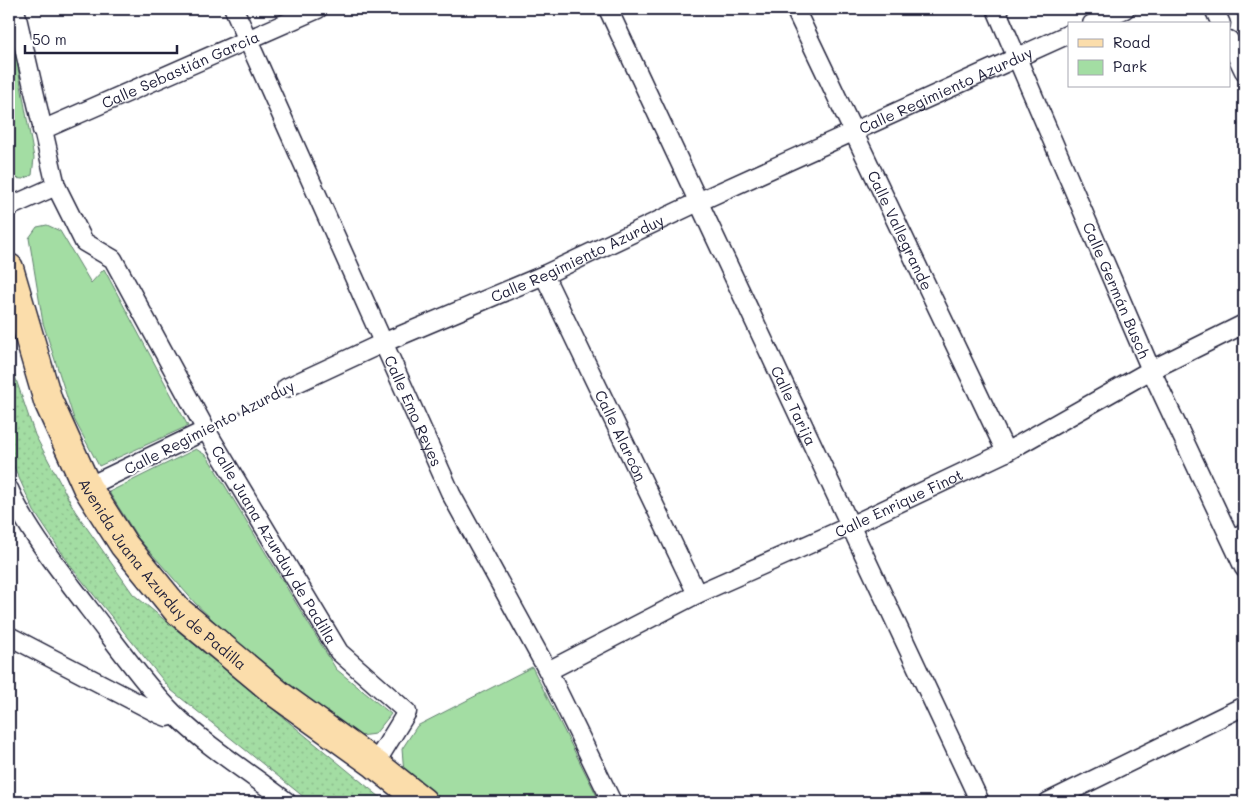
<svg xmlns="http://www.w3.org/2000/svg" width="1253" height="811" font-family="Mali,sans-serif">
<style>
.grass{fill:url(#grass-dots);stroke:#62806f}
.green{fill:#a3dda3;stroke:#62806f}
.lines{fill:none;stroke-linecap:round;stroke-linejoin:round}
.lane-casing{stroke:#22223b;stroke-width:12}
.street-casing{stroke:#22223b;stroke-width:21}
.primary-casing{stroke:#22223b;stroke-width:31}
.path{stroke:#22223b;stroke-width:3;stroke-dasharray:1 4;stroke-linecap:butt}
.lane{stroke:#fff;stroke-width:9}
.street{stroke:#fff;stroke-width:18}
.primary{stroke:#fbddab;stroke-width:28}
.labels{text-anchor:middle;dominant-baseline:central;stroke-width:4.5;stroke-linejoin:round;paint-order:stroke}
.street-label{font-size:15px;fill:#22223b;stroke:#fff}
</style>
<defs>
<pattern id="grass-dots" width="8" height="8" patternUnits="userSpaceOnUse" patternTransform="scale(1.25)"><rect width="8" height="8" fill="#a3dda3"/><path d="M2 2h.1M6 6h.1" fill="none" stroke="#8cbd8d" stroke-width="1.8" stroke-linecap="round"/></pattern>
</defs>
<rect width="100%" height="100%" fill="#fff"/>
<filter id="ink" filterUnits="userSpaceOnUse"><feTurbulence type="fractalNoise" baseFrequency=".02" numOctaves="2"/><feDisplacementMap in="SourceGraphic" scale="10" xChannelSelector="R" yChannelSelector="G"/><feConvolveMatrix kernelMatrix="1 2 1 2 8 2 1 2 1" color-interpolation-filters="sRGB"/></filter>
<g filter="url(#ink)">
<path class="grass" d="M9,359L35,435L75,511L133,594L386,802H310L171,690L72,568L34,511L9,456Z"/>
<path class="green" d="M9,18L34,158L32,175L23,179L12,178L9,163Z
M47,225L60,231L91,283L104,269L188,426L99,466L74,419L43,323L29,238L37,227Z
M196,449L207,456L336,669L391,714L375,734L352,737L255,660L195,603L138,538L109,492Z
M532,667L600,802H447L404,773L402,749L417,726Z"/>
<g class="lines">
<defs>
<path id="lane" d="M1230,537L1244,527"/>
<g id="street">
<path id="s1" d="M15,9L56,186L84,242L113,259L206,430L339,652L407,712L375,764"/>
<path id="s2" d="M234,9L451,494L548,671L612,802"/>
<path id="s3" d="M608,9L980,802"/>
<path id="s4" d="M795,9L1006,452"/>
<path id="s5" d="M996,9L1151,370L1244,568"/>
<path d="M1214,9L1221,24"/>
<path d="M1092,24L1125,9"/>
<path d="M1229,40L1244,71"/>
<path id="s6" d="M42,130L318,9"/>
<path d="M9,207L56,186"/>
<path id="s7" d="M544,275L697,594"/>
<path id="s8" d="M286,388L385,342L544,275L698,202L1069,34"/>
<path d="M87,487L206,430"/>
<path d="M9,489C27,531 62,573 89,609C117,645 144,684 176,716C209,748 250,773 287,802"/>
<path d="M9,636L159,714L167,717L175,715"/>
<path id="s9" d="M548,671L697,594L850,526L1006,452L1151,370L1244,324"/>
<path d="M1048,802L1244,706"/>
</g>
<g id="primary">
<path id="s10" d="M9,268L48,401L87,487L124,545L177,610L279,695L375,764L423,802"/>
</g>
</defs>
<use href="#lane" class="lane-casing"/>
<use href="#street" class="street-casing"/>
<use href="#primary" class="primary-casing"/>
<path class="path" d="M222,422L271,395"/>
<use href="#lane" class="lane"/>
<use href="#street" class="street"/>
<use href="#primary" class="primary"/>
</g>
</g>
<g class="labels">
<g class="street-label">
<text stroke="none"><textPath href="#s6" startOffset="151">Calle Sebastián Garcia</textPath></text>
<text stroke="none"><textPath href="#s8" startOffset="724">Calle Regimiento Azurduy</textPath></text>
<text stroke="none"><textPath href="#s4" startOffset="245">Calle Vallegrande</textPath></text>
<text stroke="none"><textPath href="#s8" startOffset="319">Calle Regimiento Azurduy</textPath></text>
<text stroke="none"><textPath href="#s5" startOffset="306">Calle Germán Busch</textPath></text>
<text stroke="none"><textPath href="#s3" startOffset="438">Calle Tarija</textPath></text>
<text stroke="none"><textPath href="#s2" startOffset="440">Calle Emo Reyes</textPath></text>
<text transform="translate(209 427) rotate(-27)">Calle Regimiento Azurduy</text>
<text stroke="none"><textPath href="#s7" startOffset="178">Calle Alarcón</textPath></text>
<text stroke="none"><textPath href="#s9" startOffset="389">Calle Enrique Finot</textPath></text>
<text stroke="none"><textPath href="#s1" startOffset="606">Calle Juana Azurduy de Padilla</textPath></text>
<text stroke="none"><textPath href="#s10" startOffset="349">Avenida Juana Azurduy de Padilla</textPath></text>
</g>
</g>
<rect width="1253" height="811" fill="none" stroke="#fff" stroke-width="30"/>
<rect x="15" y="15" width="1223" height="781" fill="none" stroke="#22223b" stroke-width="2" filter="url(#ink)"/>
<rect x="1068" y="22" width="162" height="65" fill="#ffffff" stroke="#a7a7b1"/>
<rect x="1078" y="39" width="25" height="8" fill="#fbddab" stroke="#a7a7b1"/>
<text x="1113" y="48" font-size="15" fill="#22223b">Road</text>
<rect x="1078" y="60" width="25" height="15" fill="#a3dda3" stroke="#a7a7b1"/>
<text x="1113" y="72" font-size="15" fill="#22223b">Park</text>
<path d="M25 45v8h152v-8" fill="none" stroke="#22223b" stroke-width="2.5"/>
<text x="32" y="45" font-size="15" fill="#22223b" stroke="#ffffff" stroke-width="4" paint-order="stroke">50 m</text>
</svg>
